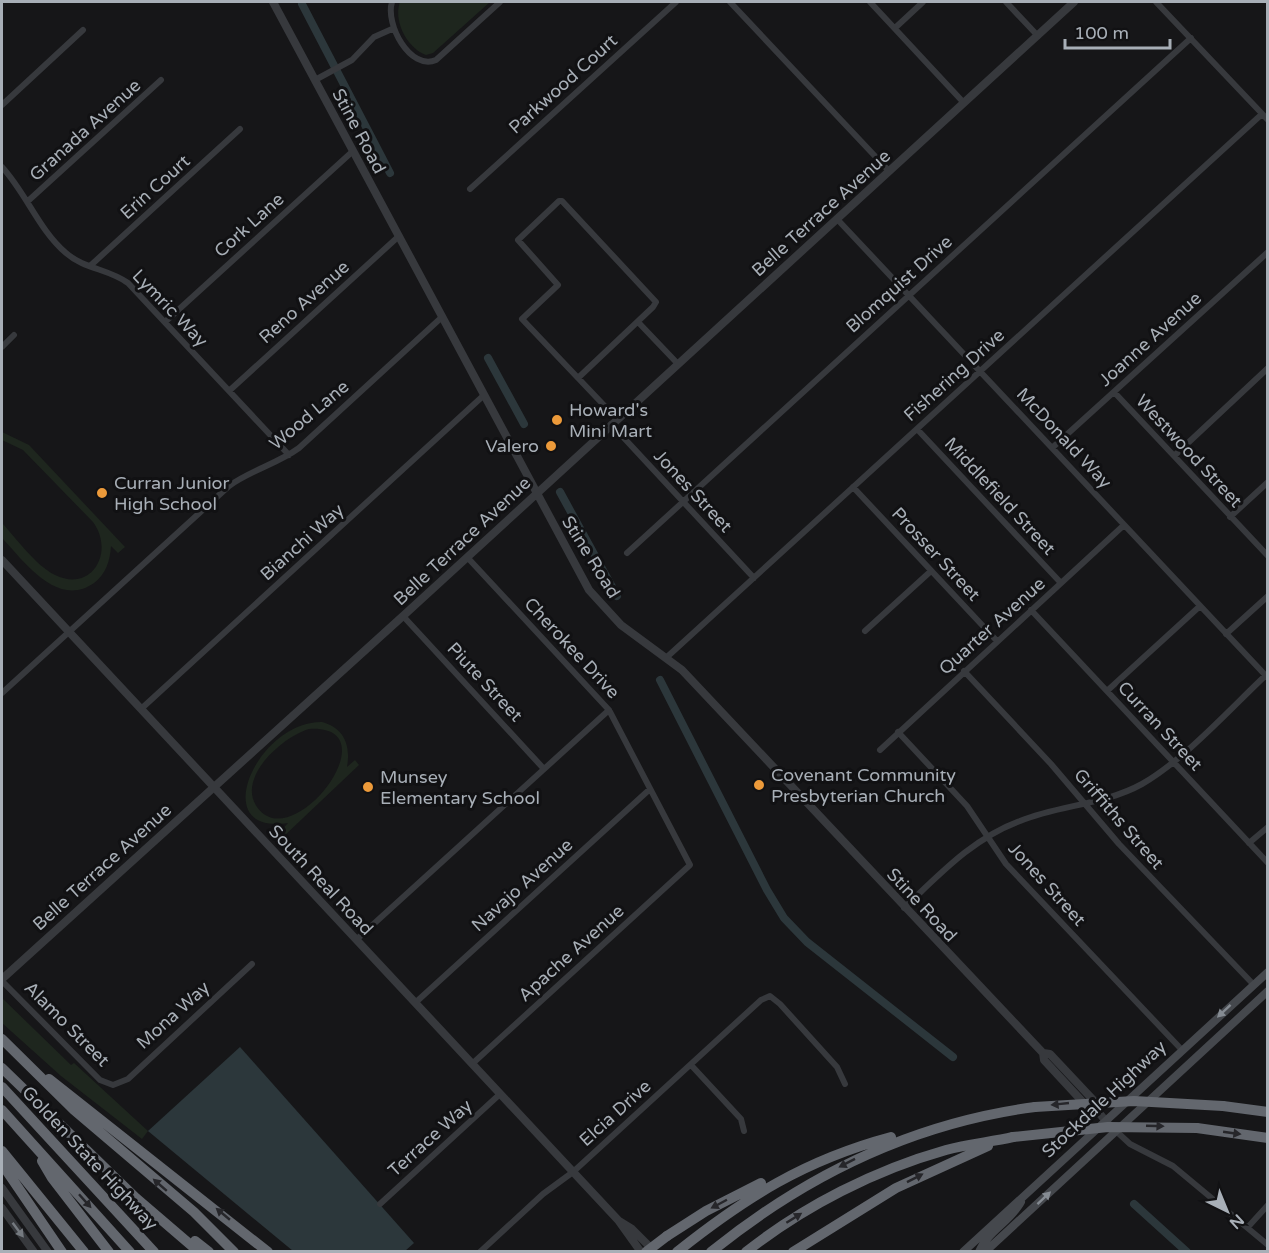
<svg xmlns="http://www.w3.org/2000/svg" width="1269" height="1253" font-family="'Varela Round',sans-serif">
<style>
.green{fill:#1e261e;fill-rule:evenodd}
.water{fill:#2c373b}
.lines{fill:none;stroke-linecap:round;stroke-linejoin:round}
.canal{stroke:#2c373b;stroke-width:8}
.minor{stroke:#37393d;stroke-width:6}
.tertiary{stroke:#37393d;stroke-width:8}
.secondary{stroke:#45484d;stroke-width:8}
.motorway{stroke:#63676e;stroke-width:10}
.motorway-bridge{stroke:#63676e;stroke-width:10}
.oneway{fill:#858b92}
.oneway2{fill:#26262a}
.oneway3{fill:#757a80}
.poi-dot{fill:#ec9a3a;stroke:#111113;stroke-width:2}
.labels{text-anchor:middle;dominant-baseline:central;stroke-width:6;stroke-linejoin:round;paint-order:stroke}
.street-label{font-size:18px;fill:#a8afb7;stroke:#111113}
.poi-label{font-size:18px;fill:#a8afb7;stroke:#111113;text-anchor:start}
</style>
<rect width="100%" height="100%" fill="#161618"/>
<path class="green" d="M400,2H490L433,53L426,55C407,48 393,21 400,2Z
M2,432L29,445L125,547L118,553L111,546C110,561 106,574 94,583C57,609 23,560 2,538V523C17,539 35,565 55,575C92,593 115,552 93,522L23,450L2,440Z
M322,722C344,728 351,745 347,767L355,760L359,765L283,837L279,833L288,823C206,836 257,721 322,722ZM309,729C394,724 292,858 257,807C236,777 284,736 309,729Z
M2,998L71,1065L74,1063L148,1131L142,1139L61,1076L2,1023Z"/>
<path class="water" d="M240,1047L414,1243L405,1251H293L148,1131Z"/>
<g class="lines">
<path class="canal" d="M302,4L390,173
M488,358L524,424
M560,492L617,596
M660,680L767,890L784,918L807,942L953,1057
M1134,1204L1187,1252"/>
<path class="minor" d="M392,2C385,24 410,71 436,60L500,2
M730,2L889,171
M870,2L964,103
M1006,2L1038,36
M1156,2L1268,120
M895,28L923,2
M315,80L352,60L374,37L392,29
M2,105L83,30
M2,167C26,193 39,230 66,253C84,269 109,269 128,283L289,455
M470,189L676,2
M28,201L161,80
M837,219L1268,678
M90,266L240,129
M165,322L353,151
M638,322L678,364
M2,347L14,335
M578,378L653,307L656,302L562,201H559L518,240L558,285L522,319L617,419
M229,391L399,236
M1114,392L1268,556
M611,424L754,578
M917,429L1061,583
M1052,448L1268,252
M1174,456L1268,368
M853,487L997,641
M1230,517L1268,482
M627,553L1191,38
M467,557L609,710L690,865L472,1064
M1031,610L1268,863
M403,616L544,769
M865,631L931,571
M1226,634L1268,596
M667,657L1262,114
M964,671L1051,764L1119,844L1253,984
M1107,691L1200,606
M2,693L229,486C251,470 277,464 299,448L442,317
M141,709L483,396
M898,732L967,806L1006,864L1182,1050
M880,750L1124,525
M1249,843L1268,827
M904,908C939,875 973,838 1020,821C1059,805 1104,805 1142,784C1184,760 1229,710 1265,676
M356,940L609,710
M2,981L100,1080L113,1085L128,1079L252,964
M415,1003L650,789
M691,1065L741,1119L744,1131
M1116,1131L1130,1144L1173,1166L1268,1245
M380,1204L500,1094
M1248,1227L1268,1205
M480,1252L543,1194L573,1172L761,1000L770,996L780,1004L837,1067L845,1084"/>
<path class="tertiary" d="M273,2L589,590L621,625L682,670L1043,1053L1044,1060L1093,1113L1100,1114L1109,1125
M2,560L618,1220L641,1252
M2,979L403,616L1074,2
M1043,1053L1050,1054L1097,1104
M2,1188L48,1252
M2,1208L34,1252
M619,1221L632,1229L653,1250"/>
<path class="secondary" d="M963,1252L1268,972
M979,1252C987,1232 1011,1221 1021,1202
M985,1252L1268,991"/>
<path class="motorway" d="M2,1039L74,1110L194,1212L234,1252
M2,1068L136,1198L199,1252
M49,1079L268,1252
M2,1087L154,1252
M1223,1106L1268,1112
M2,1110L130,1252
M1197,1128L1268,1138
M2,1151L84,1252
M42,1161L52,1178L109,1252
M2,1164L62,1252
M667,1236L706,1211L761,1183
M195,1241L209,1252
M677,1252C746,1197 805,1160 891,1137
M711,1252C806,1175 913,1123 1035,1107
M746,1252C804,1206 875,1170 946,1150C968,1144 991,1142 1013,1137
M793,1252L896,1188L988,1146"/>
<path class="motorway-bridge" d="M1035,1107L1134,1101L1223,1106
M1013,1137L1108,1127L1197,1128
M646,1252L667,1236"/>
</g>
<defs><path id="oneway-solid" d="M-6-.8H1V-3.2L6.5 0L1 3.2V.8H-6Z" transform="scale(1.5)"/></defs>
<g class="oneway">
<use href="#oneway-solid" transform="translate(1224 1011) rotate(137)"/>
<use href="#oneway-solid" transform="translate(1044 1198) rotate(-43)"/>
</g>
<g class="oneway2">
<use href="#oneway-solid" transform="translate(1060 1104) rotate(174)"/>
<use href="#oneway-solid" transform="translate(1155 1126) rotate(2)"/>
<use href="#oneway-solid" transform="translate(1232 1133) rotate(8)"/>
<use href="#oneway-solid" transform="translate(847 1163) rotate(153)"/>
<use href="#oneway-solid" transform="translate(915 1178) rotate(-27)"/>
<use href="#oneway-solid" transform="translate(160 1185) rotate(-139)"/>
<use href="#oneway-solid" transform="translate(85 1201) rotate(48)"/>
<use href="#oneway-solid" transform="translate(719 1204) rotate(152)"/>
<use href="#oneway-solid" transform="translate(223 1214) rotate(-140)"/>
<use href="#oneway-solid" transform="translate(794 1218) rotate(-32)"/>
</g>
<use class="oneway3" href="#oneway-solid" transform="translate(18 1230) rotate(53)"/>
<g class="poi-dot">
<circle cx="557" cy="420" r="6"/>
<circle cx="551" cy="446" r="6"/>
<circle cx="102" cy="493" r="6"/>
<circle cx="759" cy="785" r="6"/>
<circle cx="368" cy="787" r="6"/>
</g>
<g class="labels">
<g class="street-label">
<text transform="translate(563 84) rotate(-42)">Parkwood Court</text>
<text transform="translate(85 130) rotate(-42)">Granada Avenue</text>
<text transform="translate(359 131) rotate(62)">Stine Road</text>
<text transform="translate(155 187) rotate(-42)">Erin Court</text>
<text transform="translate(821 213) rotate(-42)">Belle Terrace Avenue</text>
<text transform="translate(249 225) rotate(-42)">Cork Lane</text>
<text transform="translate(899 284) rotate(-42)">Blomquist Drive</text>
<text transform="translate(304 302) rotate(-42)">Reno Avenue</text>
<text transform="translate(170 308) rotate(46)">Lymric Way</text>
<text transform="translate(1150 339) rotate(-42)">Joanne Avenue</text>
<text transform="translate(954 375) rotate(-42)">Fishering Drive</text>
<text transform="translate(309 415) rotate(-40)">Wood Lane</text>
<text transform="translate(1064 438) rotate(47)">McDonald Way</text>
<text transform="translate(1189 451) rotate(47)">Westwood Street</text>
<text transform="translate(693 491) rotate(47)">Jones Street</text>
<text transform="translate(1000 496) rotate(47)">Middlefield Street</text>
<text transform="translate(462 541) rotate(-43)">Belle Terrace Avenue</text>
<text transform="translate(302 542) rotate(-42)">Bianchi Way</text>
<text transform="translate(936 554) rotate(47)">Prosser Street</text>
<text transform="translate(591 557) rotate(58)">Stine Road</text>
<text transform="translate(992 626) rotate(-42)">Quarter Avenue</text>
<text transform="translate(572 648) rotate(47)">Cherokee Drive</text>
<text transform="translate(485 682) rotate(47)">Piute Street</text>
<text transform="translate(1160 726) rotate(47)">Curran Street</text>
<text transform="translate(1119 819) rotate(49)">Griffiths Street</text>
<text transform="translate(102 867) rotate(-42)">Belle Terrace Avenue</text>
<text transform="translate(321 880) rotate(47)">South Real Road</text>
<text transform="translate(1047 884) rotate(48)">Jones Street</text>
<text transform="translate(522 885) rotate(-42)">Navajo Avenue</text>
<text transform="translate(922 905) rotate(47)">Stine Road</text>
<text transform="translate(571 953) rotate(-42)">Apache Avenue</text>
<text transform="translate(173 1015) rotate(-42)">Mona Way</text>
<text transform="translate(67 1024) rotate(45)">Alamo Street</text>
<text transform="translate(1104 1099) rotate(-43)">Stockdale Highway</text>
<text transform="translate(615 1113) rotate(-42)">Elcia Drive</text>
<text transform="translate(430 1138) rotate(-42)">Terrace Way</text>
<text transform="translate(90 1158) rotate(47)">Golden State Highway</text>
</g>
<g class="poi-label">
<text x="569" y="410">Howard's<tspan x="569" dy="21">Mini Mart</tspan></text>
<text x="539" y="446" text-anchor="end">Valero</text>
<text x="114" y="483">Curran Junior<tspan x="114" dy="21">High School</tspan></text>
<text x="771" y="775">Covenant Community<tspan x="771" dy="21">Presbyterian Church</tspan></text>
<text x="380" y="777">Munsey<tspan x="380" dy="21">Elementary School</tspan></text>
</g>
</g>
<rect width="1269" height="1253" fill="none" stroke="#a8afb7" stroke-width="6"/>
<g transform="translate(1227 1211) rotate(137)" stroke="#111113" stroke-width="4.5" paint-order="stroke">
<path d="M0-4.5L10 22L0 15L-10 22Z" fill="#a8afb7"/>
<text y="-9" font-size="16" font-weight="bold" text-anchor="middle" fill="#a8afb7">N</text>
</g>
<path d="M1065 39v9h105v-9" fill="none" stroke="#a8afb7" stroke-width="3"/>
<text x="1074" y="39" font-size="18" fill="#a8afb7" stroke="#111113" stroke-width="4.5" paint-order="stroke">100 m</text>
</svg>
